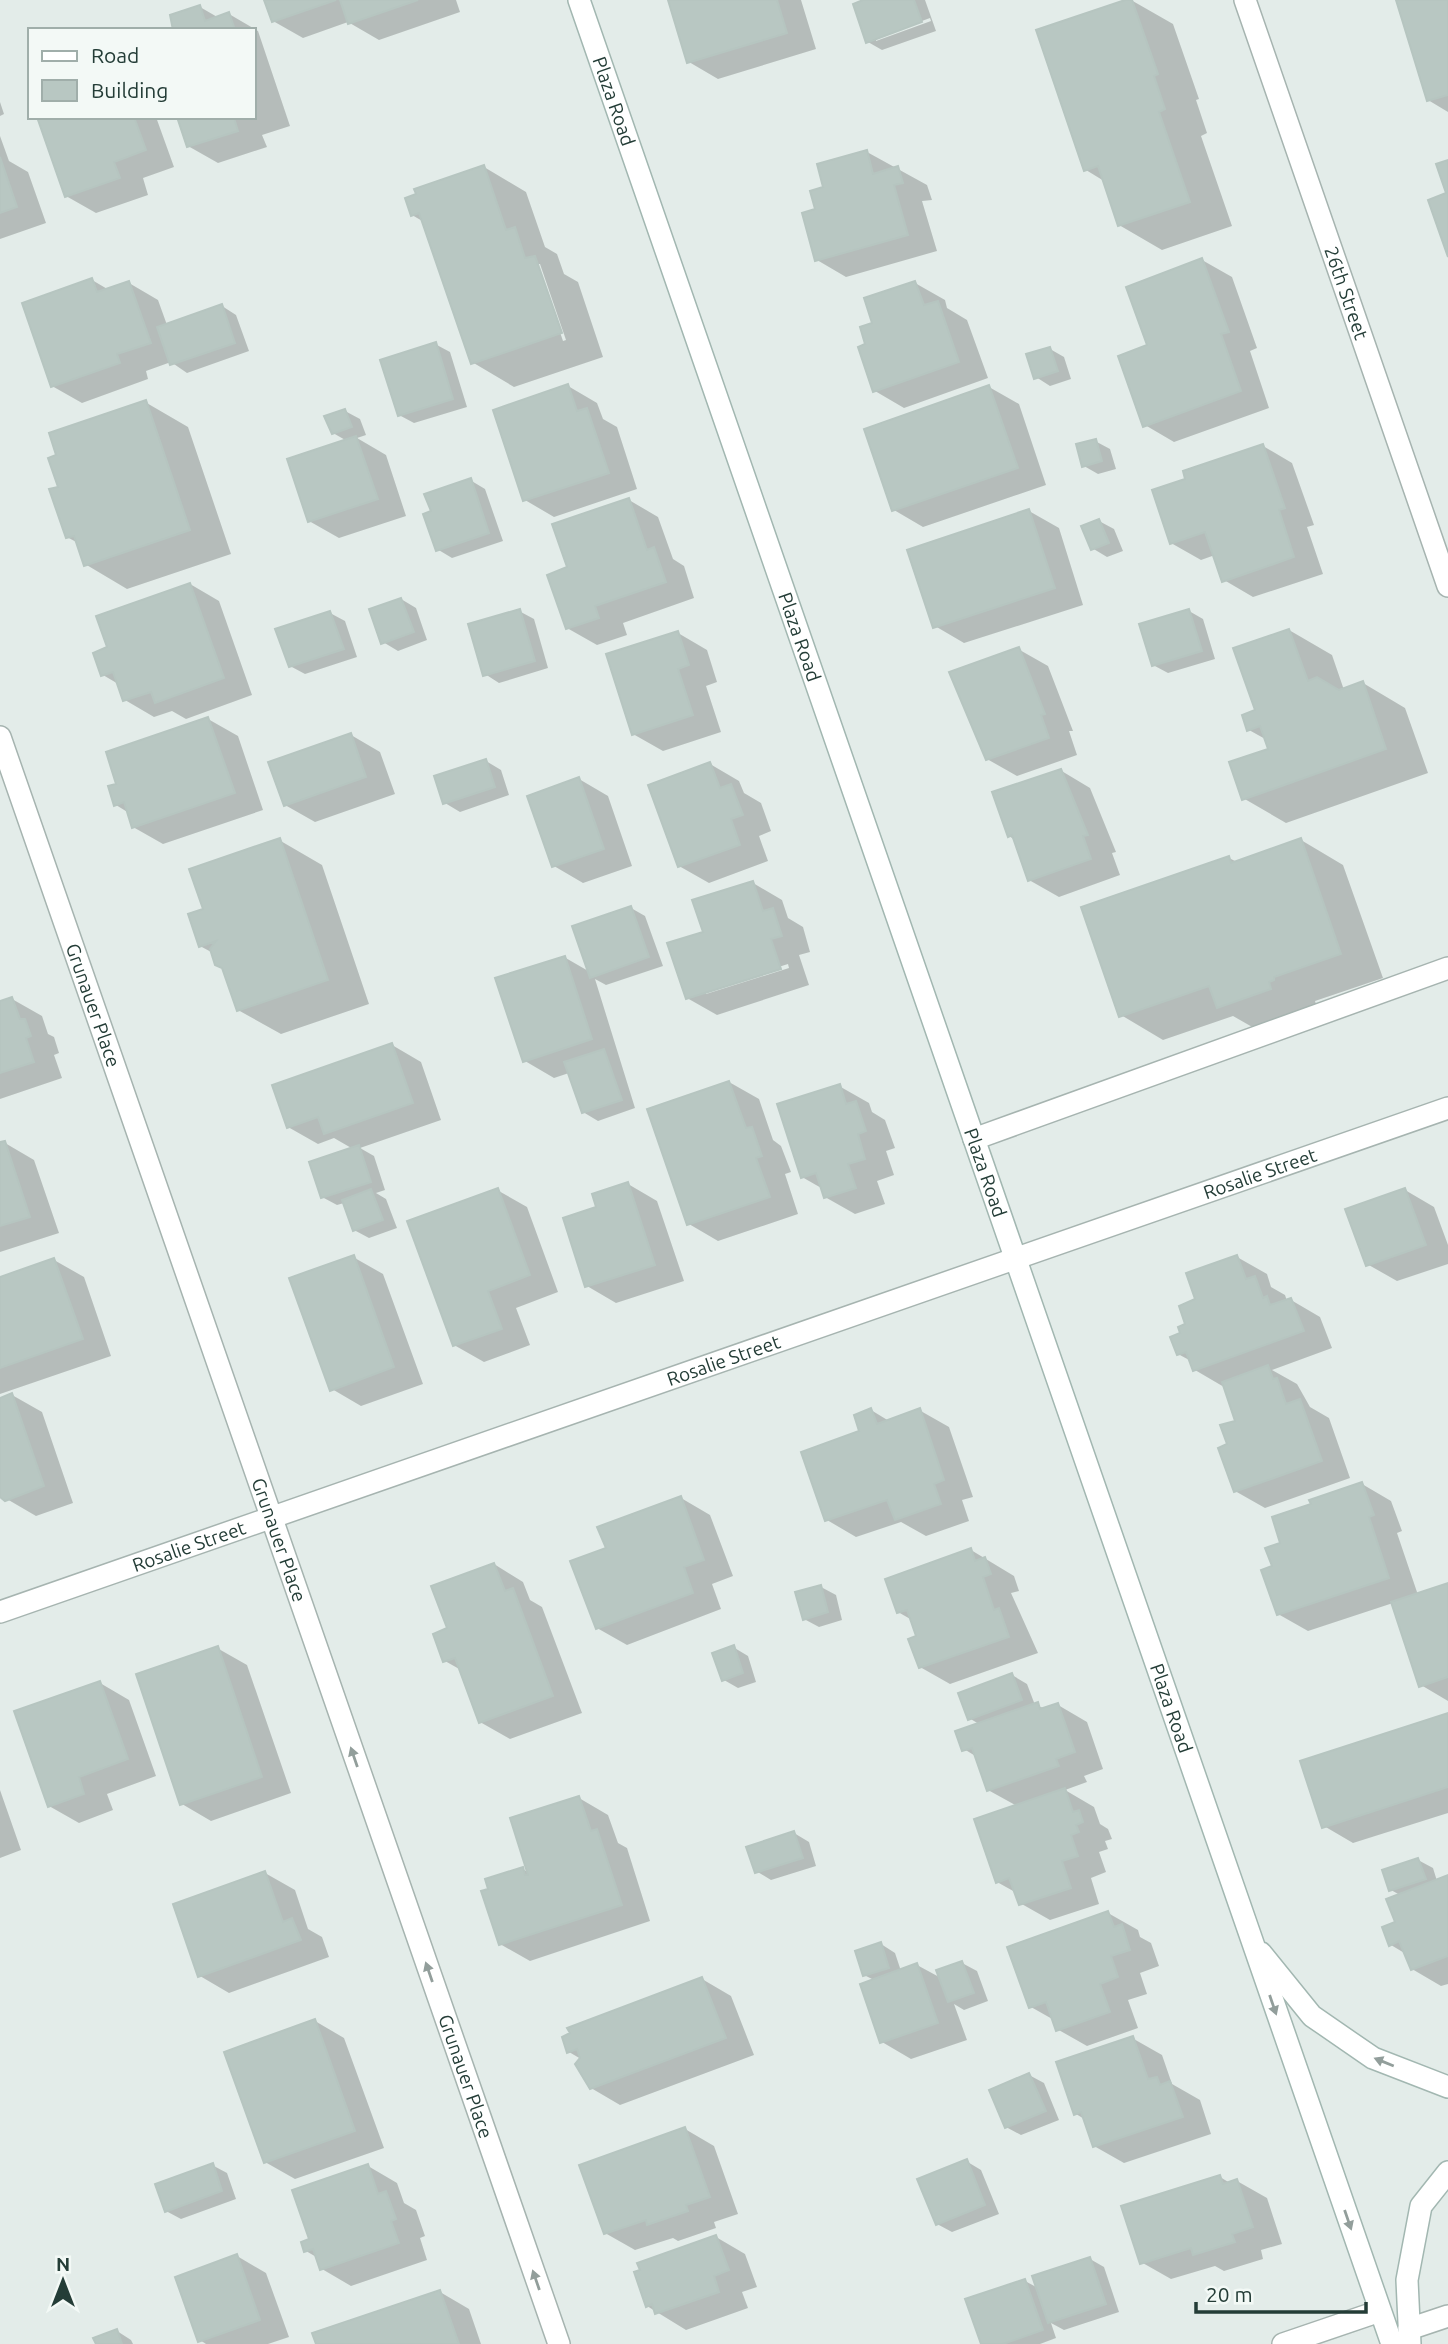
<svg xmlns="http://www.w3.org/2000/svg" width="1448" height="2344" font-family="Ubuntu,sans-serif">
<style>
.shadow{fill:#0003;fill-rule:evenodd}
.building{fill:#b8c7c2;stroke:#b6c5c0;stroke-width:2}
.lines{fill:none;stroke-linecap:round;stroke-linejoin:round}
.lane-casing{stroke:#a6b4b0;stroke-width:24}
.street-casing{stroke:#a6b4b0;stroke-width:24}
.secondary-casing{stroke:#a2b7b1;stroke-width:24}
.lane{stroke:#fff;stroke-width:21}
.street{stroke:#fff;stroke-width:21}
.secondary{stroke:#fff;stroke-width:21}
.oneway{fill:#929e9b}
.labels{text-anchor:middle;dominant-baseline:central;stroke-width:7;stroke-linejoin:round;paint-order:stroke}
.street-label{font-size:19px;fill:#243d37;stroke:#f3f9f6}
</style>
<rect width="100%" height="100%" fill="#e3ece9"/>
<path class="shadow" d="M266,0H456L460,12L379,40L348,22L303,38L273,21Z
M670,0H801L816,49L718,79L689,62Z
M868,0H925L936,31L882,50L868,42ZM930,18L931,21L876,41V38Z
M1131,0L1173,24L1199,99L1196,100L1207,133L1201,136L1232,226L1162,250L1119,225L1104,181L1086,170Z
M1398,0H1448V112L1428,100Z
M200,7L219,18L229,14L258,31L290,126L262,135L267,147L218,163L188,146L179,117H254V30H177Z
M0,102L4,114L0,116Z
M39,117H156L174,167L143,178L148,195L96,213L66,196Z
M0,136L9,161L28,172L46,223L0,239Z
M867,152L927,185L932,200L922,201L937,251L846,277L817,260L818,211L825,188Z
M484,167L526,192L545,247L557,254L564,274L578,282L603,357L514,387L472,362L424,222L412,215ZM537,264H540L566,340L563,341Z
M1202,260L1232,277L1257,348L1250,351L1269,408L1174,442L1145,425L1149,346Z
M92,280L109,290L129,283L158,300L167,325L222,306L236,315L249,351L187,373L171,362L146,371L148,379L82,403L52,386Z
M915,283L945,300L947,308L967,320L988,378L904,408L875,391L868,345L875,324Z
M435,344L450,352L467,407L414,423L399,415Z
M1050,349L1064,357L1071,379L1050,386L1036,377Z
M568,386L597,403L603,419L617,427L637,489L554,517L525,500Z
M989,387L1019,404L1046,485L923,527L894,510Z
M145,402L188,427L231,554L127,589L85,564L78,543L67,537L60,488Z
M345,411L360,419L366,435L357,438L386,455L406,516L339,538L309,521L347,441L333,433Z
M1095,441L1110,449L1116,469L1098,474L1084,466Z
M1263,446L1292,463L1314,525L1307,527L1323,574L1253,597L1224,580L1215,555L1201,560L1171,543L1188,480Z
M470,480L485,489L503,541L452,558L437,549L433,512Z
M629,500L658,517L673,559L684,566L694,598L623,623L627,635L597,645L567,628L570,569Z
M1029,511L1059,528L1083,605L964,643L935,626Z
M1099,521L1114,529L1123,551L1107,557L1092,548Z
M190,584L219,601L252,695L186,719L172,711L154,717L125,700L120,685L103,675L109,648Z
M401,599L416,608L427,640L398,651L383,642Z
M519,611L534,619L548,668L499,683L485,674Z
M1189,611L1203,619L1215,659L1168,673L1153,665Z
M330,613L345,621L357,657L305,674L290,666Z
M1289,630L1332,655L1344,690L1363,683L1405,708L1428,773L1286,823L1243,798L1270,750L1267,740L1249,730Z
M678,633L707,650L717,682L706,686L721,732L663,751L633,734Z
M1018,649L1048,666L1073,731H1069L1077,755L1017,776L987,759Z
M208,719L238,736L263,810L163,844L133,827L129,813L116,805L119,785Z
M351,735L380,752L395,794L315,822L285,805Z
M486,761L501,770L509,795L460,812L445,803Z
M710,764L739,781L744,793L761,803L771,831L759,836L768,861L709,883L679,866Z
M1060,770L1090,788L1116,852L1112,853L1120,875L1059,897L1029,880L1015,840L1009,836Z
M579,779L608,796L632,866L583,883L554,866Z
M279,840L322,865L369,1004L281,1034L238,1010L225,969L213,953L200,946L205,910Z
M1301,840L1343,865L1383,978L1315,1001L1316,1004L1310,1006L1312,1014L1261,1032L1233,1016L1163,1040L1121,1015L1229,858L1237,862Z
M753,883L782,900L788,918L803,927L810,952L799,955L809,985L717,1015L687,998L705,933ZM788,964L789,968L706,994V990Z
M631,908L645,916L663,966L606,985L595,979L635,1108L598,1121L583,1112L569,1073L554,1078L525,1061L564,957L590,972Z
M12,999L42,1016L48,1034L54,1037L59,1053L54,1055L62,1078L0,1099V1003Z
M392,1045L421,1062L441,1120L360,1148L374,1156L385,1190L376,1193L386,1199L397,1228L369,1238L354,1230L344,1203L337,1205L322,1197L353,1149L334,1138L318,1144L288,1127Z
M729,1082L759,1099L773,1140L781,1146L791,1172L785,1174L798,1214L718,1241L689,1224Z
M839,1086L869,1103L872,1112L885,1120L895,1148L886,1151L894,1175L877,1181L885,1204L855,1214L825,1197L823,1189L802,1177Z
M5,1143L34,1160L59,1233L0,1252V1144Z
M628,1184L657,1201L684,1281L616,1303L587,1286L598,1209Z
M497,1190L527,1207L558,1292L516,1308L530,1345L484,1362L454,1345Z
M1405,1190L1434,1207L1448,1245V1264L1397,1281L1367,1264Z
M353,1257L383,1274L423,1384L361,1406L332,1389Z
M1237,1257L1267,1274L1271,1287L1285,1295L1287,1301L1291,1300L1320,1317L1332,1348L1272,1370L1297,1384L1310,1407L1329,1418L1350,1478L1265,1508L1235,1491L1229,1445L1238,1422L1224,1387L1195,1370L1191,1361L1178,1354L1182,1334L1198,1300Z
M54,1260L84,1277L111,1356L0,1394V1279Z
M12,1395L42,1412L73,1503L36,1516L0,1495V1399Z
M871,1410L889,1421L919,1410L949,1427L973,1497L962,1500L969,1521L926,1536L901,1522L856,1537L827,1520Z
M1362,1484L1391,1501L1402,1531L1397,1533L1418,1595L1448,1584V1701L1421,1685L1393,1603L1308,1631L1278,1614L1274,1567L1282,1544L1313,1505Z
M681,1498L710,1515L733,1576L712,1584L721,1609L627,1645L597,1628Z
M971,1550L1014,1576L1019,1591L1011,1593L1038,1653L950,1684L920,1667L918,1637L912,1620L898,1612Z
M494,1564L523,1582L530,1600L542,1607L582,1713L510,1739L480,1722L461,1670L445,1661L449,1629Z
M821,1587L836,1595L842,1620L819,1627L804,1619Z
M733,1647L748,1656L756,1682L738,1688L724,1680Z
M217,1648L247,1665L291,1793L211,1821L182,1804Z
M1012,1675L1027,1684L1035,1705L1046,1709L1058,1705L1087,1722L1103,1769L1084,1776L1087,1782L1065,1790L1094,1807L1100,1824L1108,1829L1112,1839L1105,1841L1108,1849L1099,1852L1106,1872L1091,1878L1099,1904L1050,1920L1020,1903L1015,1892L997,1882L1017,1806L988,1790L977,1757L964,1749L979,1724L969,1718Z
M100,1683L129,1700L156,1776L107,1794L113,1810L79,1823L49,1806Z
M1448,1715V1813L1353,1843L1324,1826Z
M0,1790L21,1850L0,1858Z
M579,1798L608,1815L618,1843L627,1848L650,1921L530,1961L500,1944L522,1869L530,1873Z
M794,1833L809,1842L816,1866L771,1880L756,1871Z
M1418,1860L1433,1868L1437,1881L1448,1876V1984L1441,1986L1412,1969L1406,1954L1391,1945L1397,1923L1400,1895L1391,1890Z
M265,1873L295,1890L308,1929L322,1937L329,1957L229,1993L200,1976Z
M1108,1913L1138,1930L1140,1937L1151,1943L1159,1966L1140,1973L1147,1994L1128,2000L1138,2028L1087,2046L1057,2029L1054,2020L1031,2007Z
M881,1944L895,1953L901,1971L917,1965L941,1978L962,1963L977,1971L988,2001L964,2010L954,2004L967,2040L911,2059L882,2042L874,1980L864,1975Z
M702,1979L731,1996L754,2055L620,2105L591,2088L581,2059L569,2052Z
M315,2021L344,2038L384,2148L295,2179L265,2162Z
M1132,2038L1162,2055L1172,2084L1200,2100L1211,2134L1124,2163L1094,2146L1086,2120L1076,2114Z
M1029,2075L1044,2083L1059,2120L1021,2135L1006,2127Z
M685,2129L714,2146L738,2214L714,2222L716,2228L678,2241L673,2238L635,2250L605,2233Z
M966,2161L981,2170L999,2214L952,2232L937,2224Z
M212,2165L227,2173L236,2199L181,2219L166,2211Z
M368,2166L397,2183L404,2203L416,2210L425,2236L420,2238L427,2260L351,2286L322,2269L318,2258L306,2251Z
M1220,2177L1230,2183L1237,2181L1267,2198L1282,2244L1261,2250L1263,2259L1224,2271L1215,2266L1171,2279L1141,2262Z
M716,2237L745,2254L757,2287L742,2292L748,2308L686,2330L647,2306Z
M237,2256L266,2273L289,2337L268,2344H206L200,2340Z
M1090,2259L1104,2267L1119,2312L1064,2330L1051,2323L1056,2338L1040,2344H982L1025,2281L1038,2288Z
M440,2292L469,2309L481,2344H318Z
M117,2331L131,2340L133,2344H98Z"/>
<path class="building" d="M264,0H336L272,22Z
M340,0H418L348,24Z
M668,0H777L787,33L687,63Z
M863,0H914L922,22L866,43L853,4Z
M1125,0H1132L1158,74L1154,76L1165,109L1159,112L1190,202L1118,226L1098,166L1084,171L1036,30Z
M1396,0H1448V95L1427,101Z
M200,5L205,21L229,12L235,30H173L170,15Z
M37,117H134L146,150L114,162L120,178L65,197Z
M177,117H237L234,118L238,131L187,147Z
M867,150L873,174L898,166L903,183L894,185L908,235L815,261L802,213L815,209L810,191L823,187L817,164Z
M0,157L17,207L0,213Z
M1448,160V257L1428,200L1446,193L1436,164Z
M484,165L506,230L515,227L525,258L535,256L562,333L471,364L419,213L411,216L405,198L416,194L414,189Z
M1202,258L1229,332L1221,334L1241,391L1143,427L1118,356L1147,345L1126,287Z
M92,278L97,292L129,281L151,343L117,354L120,363L51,387L22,303Z
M915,281L924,305L938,301L959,362L873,392L858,347L865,344L860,327L872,323L864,298Z
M222,304L235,343L170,365L157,327Z
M436,342L453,399L398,416L380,360Z
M1050,347L1058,371L1034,379L1026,354Z
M568,384L577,411L587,408L609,473L523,501L493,410Z
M989,385L1018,468L892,511L864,429Z
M146,400L190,530L84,566L74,536L66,538L49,489L58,487L48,458L56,455L49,433Z
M345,409L352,427L332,434L324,416Z
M356,436L378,499L308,522L287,459Z
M1096,439L1102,461L1082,467L1076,444Z
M1263,444L1285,508L1279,510L1294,557L1222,582L1205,532L1170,544L1152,490L1185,479L1183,471Z
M471,478L489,533L436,551L423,514L431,511L424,494Z
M629,498L647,550L654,547L666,582L595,606L599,618L566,629L547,575L567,567L552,524Z
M1029,509L1055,588L933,628L907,550Z
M1099,519L1109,543L1091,550L1081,526Z
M190,583L224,678L155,703L151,692L123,701L113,672L101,676L93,653L107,647L96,616Z
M401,598L414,632L381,644L369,609Z
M520,609L535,661L483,676L468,624Z
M1189,609L1202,651L1152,666L1139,624Z
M330,611L344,649L289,667L275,629Z
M1289,629L1308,681L1317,677L1339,690L1363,681L1386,749L1242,800L1229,762L1268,749L1260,726L1247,731L1242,715L1255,710L1233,648Z
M678,631L689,665L678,669L693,715L632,735L606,654Z
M1019,647L1045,714L1041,715L1049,738L986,760L949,672Z
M208,717L235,793L132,828L124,802L114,806L108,786L116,784L106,752Z
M351,733L366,777L284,806L268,762Z
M486,759L495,787L443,804L434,776Z
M710,762L720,788L731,784L743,815L731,819L740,845L678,867L648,785Z
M1061,769L1088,835L1083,836L1091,859L1028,881L1012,835L1008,837L992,792Z
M579,777L604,849L552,867L527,796Z
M280,838L328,980L237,1011L222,968L215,965L210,949L216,941L199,947L188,914L203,909L189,869Z
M1301,838L1341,954L1274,977V980L1269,982L1271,989L1217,1008L1209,986L1119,1017L1081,907L1229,856L1231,863Z
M753,881L763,911L773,908L782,936L771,939L781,969L686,999L667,943L703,932L692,900Z
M631,906L649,957L590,978L572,926Z
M565,956L592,1039L523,1062L495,978Z
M12,997L20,1019H25L31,1036L26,1038L34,1062L0,1073V1001Z
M392,1043L413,1103L324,1134L318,1117L287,1128L272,1085Z
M604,1049L622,1100L582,1113L564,1062Z
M729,1081L746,1128L752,1127L762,1156L756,1158L770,1197L687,1225L647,1109Z
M840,1084L846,1104L856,1101L866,1131L858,1134L865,1159L848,1164L856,1188L824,1198L816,1173L801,1178L777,1104Z
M5,1141L30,1217L0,1226V1142Z
M359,1145L371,1182L321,1198L309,1162Z
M628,1182L655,1265L585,1287L563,1218L596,1207L592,1194Z
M498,1188L530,1275L488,1291L502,1329L453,1346L407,1221Z
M1405,1188L1426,1245L1366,1266L1345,1209Z
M371,1189L383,1220L353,1231L342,1200Z
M354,1255L394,1367L330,1391L289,1278Z
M1237,1255L1246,1279L1255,1276L1263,1298L1267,1296L1270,1305L1291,1298L1304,1331L1193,1371L1186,1352L1177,1355L1170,1337L1180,1333L1178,1327L1185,1324L1179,1306L1195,1299L1186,1273Z
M54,1258L83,1339L0,1368V1277Z
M1268,1365L1273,1379L1277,1378L1286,1404L1300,1399L1322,1461L1234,1492L1218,1448L1227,1444L1220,1425L1235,1421L1222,1382Z
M12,1393L44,1486L5,1501L0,1497V1398Z
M871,1408L877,1424L920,1408L944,1480L934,1484L941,1504L895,1520L887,1500L825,1521L801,1452L859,1431L854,1415Z
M1362,1482L1374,1515L1369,1517L1389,1578L1277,1615L1261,1570L1272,1566L1265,1548L1280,1543L1272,1517L1311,1504L1309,1500Z
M681,1496L704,1560L684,1567L693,1593L596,1629L570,1561L606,1548L597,1527Z
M971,1548L975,1561L985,1557L991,1574L983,1577L994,1610L999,1608L1009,1637L919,1668L908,1639L916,1636L907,1610L897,1613L885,1579Z
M494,1563L505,1591L513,1588L553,1696L479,1723L455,1658L443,1662L433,1634L447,1628L431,1586Z
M1448,1583V1677L1419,1687L1391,1602Z
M821,1585L828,1612L803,1620L795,1592Z
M734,1645L743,1673L722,1681L712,1653Z
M218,1646L262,1777L180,1805L136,1674Z
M1012,1673L1022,1700L968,1720L958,1693Z
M100,1681L128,1759L79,1777L84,1794L48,1807L14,1711Z
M1038,1702L1040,1709L1058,1703L1075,1752L1056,1759L1059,1766L987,1791L972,1748L962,1751L955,1731Z
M1448,1713V1787L1322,1828L1300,1761Z
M1065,1788L1073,1812L1079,1810L1083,1822L1076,1825L1079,1832L1071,1835L1078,1856L1062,1861L1071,1888L1019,1905L1009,1878L996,1883L974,1819Z
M579,1796L591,1831L597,1829L622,1905L499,1945L481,1891L488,1889L485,1879L523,1867L525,1875H528L510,1818Z
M794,1831L803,1858L755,1873L746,1847Z
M1418,1858L1426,1879L1389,1891L1382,1870Z
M265,1871L283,1922L292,1918L301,1940L198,1977L173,1904Z
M1448,1875V1956L1411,1970L1399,1941L1389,1946L1382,1927L1395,1922L1386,1899Z
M1108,1911L1114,1927L1122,1924L1130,1950L1111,1956L1118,1977L1100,1984L1110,2012L1056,2031L1046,2002L1029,2008L1007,1947Z
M881,1942L889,1968L863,1976L855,1951Z
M962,1961L974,1993L948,2002L936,1970Z
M917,1963L938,2023L880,2043L860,1984Z
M702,1977L726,2038L590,2089L575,2064L580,2058L577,2049L567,2053L562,2037L570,2033L567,2028Z
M315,2019L355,2131L264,2163L224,2052Z
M1133,2036L1148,2079L1157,2077L1160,2085L1170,2081L1183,2117L1093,2147L1081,2112L1074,2115L1056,2062Z
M1029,2073L1046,2111L1005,2128L989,2090Z
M685,2127L710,2197L686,2205L688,2211L647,2225L646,2220L604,2234L579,2165Z
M967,2159L985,2205L936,2225L917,2179Z
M213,2163L222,2191L165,2212L155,2184Z
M368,2164L378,2194L386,2191L396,2219L391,2221L399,2243L320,2270L313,2249L304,2252L301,2242L309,2239L292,2190Z
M1220,2175L1223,2184L1237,2179L1253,2227L1232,2234L1235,2242L1193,2255L1191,2248L1140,2264L1121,2206Z
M716,2235L729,2270L714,2276L719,2292L655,2314L652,2304L646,2307L634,2272L640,2270L637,2263Z
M237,2254L260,2320L198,2342L175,2277Z
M1090,2257L1106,2304L1048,2323L1032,2276Z
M1025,2279L1043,2330L1003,2344H981L965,2299Z
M440,2290L459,2344H316L312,2333Z
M117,2329L122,2344H96L93,2338Z"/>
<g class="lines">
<defs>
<path id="lane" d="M974,1139L1448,968
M1409,2329L1448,2316
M1283,2344L1380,2311"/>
<g id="street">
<path id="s1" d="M1245,0L1448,586"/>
<path id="s2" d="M0,737L559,2344"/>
<path id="s3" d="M0,1612L1448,1108"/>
</g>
<g id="secondary">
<path id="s4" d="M579,0L1392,2344"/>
<path d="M1261,1953L1312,2016L1373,2058L1448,2087"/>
<path d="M1410,2344L1407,2280L1421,2206L1448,2172"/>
</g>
</defs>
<use href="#lane" class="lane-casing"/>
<use href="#street" class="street-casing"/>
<use href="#secondary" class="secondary-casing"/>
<use href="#lane" class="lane"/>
<use href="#street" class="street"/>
<use href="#secondary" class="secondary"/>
</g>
<defs><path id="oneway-solid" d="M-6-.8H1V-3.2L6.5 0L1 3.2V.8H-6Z" transform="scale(1.75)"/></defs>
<g class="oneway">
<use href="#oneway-solid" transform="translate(354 1757) rotate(-109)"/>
<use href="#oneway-solid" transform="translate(429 1972) rotate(-109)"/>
<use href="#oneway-solid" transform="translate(1273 2005) rotate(71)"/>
<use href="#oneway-solid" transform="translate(1384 2062) rotate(-158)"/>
<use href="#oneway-solid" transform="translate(1348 2220) rotate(71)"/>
<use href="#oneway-solid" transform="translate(536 2280) rotate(-109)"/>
</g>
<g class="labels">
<g class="street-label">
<text stroke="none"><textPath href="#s4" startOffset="107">Plaza Road</textPath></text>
<text stroke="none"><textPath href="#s1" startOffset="310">26th Street</textPath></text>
<text stroke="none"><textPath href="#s4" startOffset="674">Plaza Road</textPath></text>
<text stroke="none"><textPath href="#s2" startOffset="284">Grunauer Place</textPath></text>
<text stroke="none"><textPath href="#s4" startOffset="1241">Plaza Road</textPath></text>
<text stroke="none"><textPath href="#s3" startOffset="1334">Rosalie Street</textPath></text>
<text stroke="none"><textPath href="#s3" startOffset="766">Rosalie Street</textPath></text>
<text stroke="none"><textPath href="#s2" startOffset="850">Grunauer Place</textPath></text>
<text stroke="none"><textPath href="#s3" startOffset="200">Rosalie Street</textPath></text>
<text stroke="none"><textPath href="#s4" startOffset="1808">Plaza Road</textPath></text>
<text stroke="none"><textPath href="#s2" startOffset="1418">Grunauer Place</textPath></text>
</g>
</g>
<rect x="28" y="28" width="228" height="91" fill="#f3f9f6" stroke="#a0aeaa" stroke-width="2"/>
<rect x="42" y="51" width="35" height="10" fill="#ffffff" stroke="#a0aeaa" stroke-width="2"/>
<text x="91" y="63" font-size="21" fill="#243d37">Road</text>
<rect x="42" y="80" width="35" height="21" fill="#b8c7c2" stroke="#a0aeaa" stroke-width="2"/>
<text x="91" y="98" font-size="21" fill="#243d37">Building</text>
<g transform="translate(63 2281)" stroke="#f3f9f6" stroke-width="5" paint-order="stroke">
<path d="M0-5L12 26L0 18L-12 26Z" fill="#243d37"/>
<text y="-10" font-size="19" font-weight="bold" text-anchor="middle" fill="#243d37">N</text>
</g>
<path d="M1196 2302v10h170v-10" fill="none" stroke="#243d37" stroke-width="3.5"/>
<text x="1206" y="2302" font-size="21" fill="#243d37" stroke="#f3f9f6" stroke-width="5" paint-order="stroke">20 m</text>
</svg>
